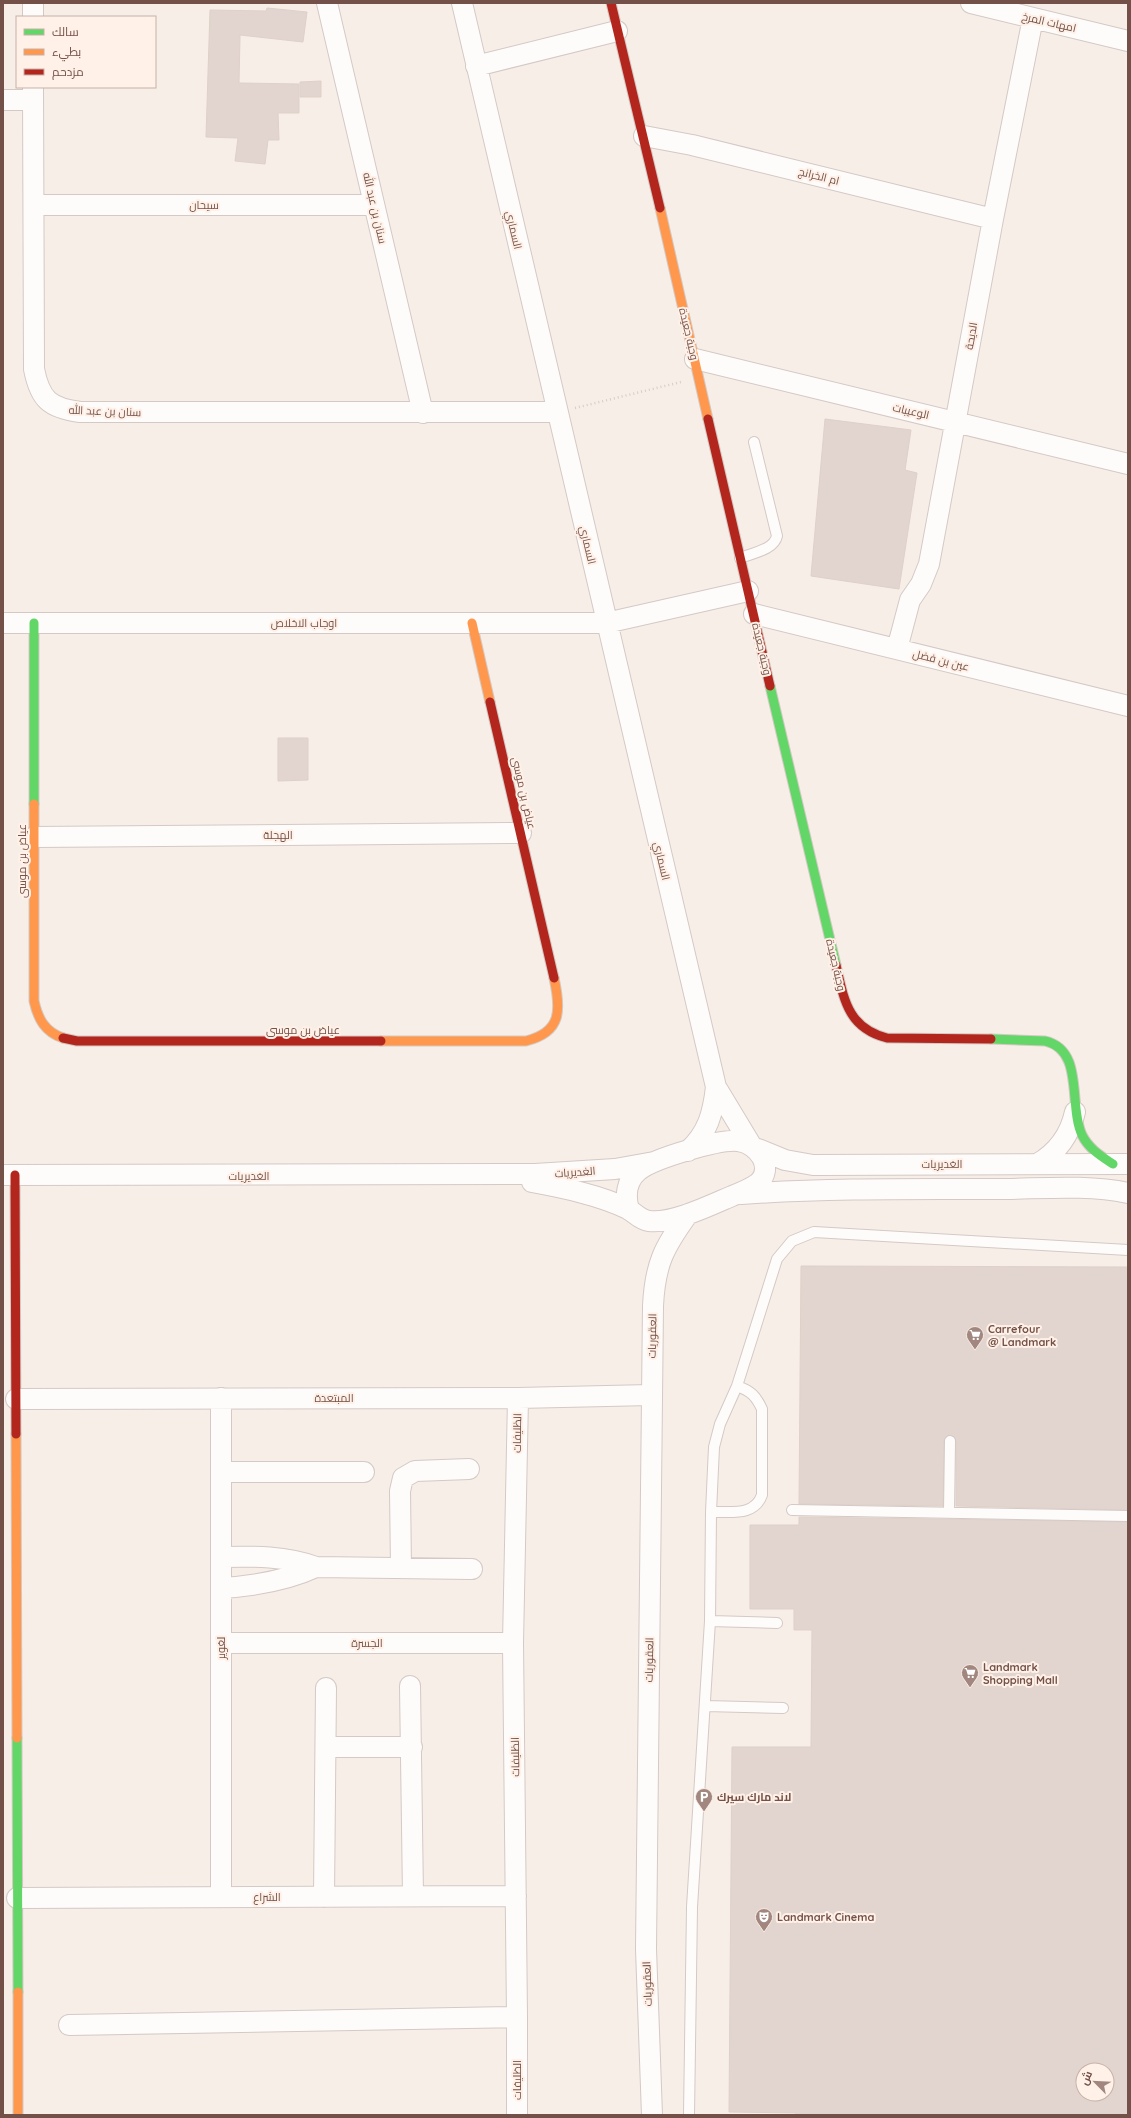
<svg xmlns="http://www.w3.org/2000/svg" width="1131" height="2118" font-family="Quicksand,Cairo,sans-serif">
<style>
.building{fill:#e2d5cf;stroke:#dfd0c9;fill-rule:evenodd}
.lines{fill:none;stroke-linecap:round;stroke-linejoin:round}
.lane-casing{stroke:#d4c9c5;stroke-width:12}
.street-casing{stroke:#d4c9c5;stroke-width:22}
.fast-casing{stroke:#d4c9c4;stroke-width:11}
.slow-casing{stroke:#d4c9c4;stroke-width:11}
.jam-casing{stroke:#d4c9c4;stroke-width:11}
.path{stroke:#d7ccc9;stroke-width:2.5;stroke-dasharray:1 3;stroke-linecap:butt}
.lane{stroke:#fefcfb;stroke-width:10}
.street{stroke:#fefcfb;stroke-width:20}
.fast{stroke:#63d668;stroke-width:9}
.slow{stroke:#ff974d;stroke-width:9}
.jam{stroke:#b3261e;stroke-width:9}
.labels{text-anchor:middle;dominant-baseline:central;stroke-width:4;stroke-linejoin:round;paint-order:stroke}
.street-label{font-size:11px;fill:#735048;stroke:#fff1e7}
.poi-label{font-size:11px;font-weight:bold;fill:#735048;stroke:#fff1e7;text-anchor:start}
</style>
<rect width="100%" height="100%" fill="#f6eee7"/>
<path class="building" d="M267,8L307,12L303,42L240,35L239,83L299,84V113H278L279,140H268L265,164L235,161L238,138L206,137L210,10L266,11Z
M321,81V97H300V82Z
M825,419L911,430L905,470L917,473L899,589L811,576Z
M278,738H308V780L278,781Z
M801,1266L1128,1267V1510L956,1506V1441L955,1438L950,1435L947,1436L944,1441L943,1506L799,1504Z
M799,1517L1128,1522V2115H796V2113L729,2112L732,1747H811L812,1630H794V1609H750V1525H799ZM1083,2070H1107V2094H1083Z"/>
<g class="lines">
<defs>
<path id="lane" d="M740,558C752,553 774,550 777,536L754,442
M792,1510L1128,1516
M711,1512C730,1511 754,1517 762,1495V1409C756,1396 751,1391 737,1386
M949,1512L950,1441
M710,1621L777,1623
M706,1706L783,1708
M689,2115L692,1907L710,1621L711,1512L714,1447L720,1424L737,1386L777,1259L792,1241L814,1232L1128,1250"/>
<path id="street" d="M327,3L423,413
M462,3L716,1087L751,1145
M971,3L1128,41
M33,17V3
M476,66L617,31
M33,87L34,369C40,400 50,408 80,412H556
M3,100H33
M644,136L692,145L993,219
M34,205H374
M695,359L1128,464
M754,614L1128,706
M3,623H606L748,591
M897,649L910,600L921,584L929,564L993,219L1033,18
M34,837L521,833
M758,1149L785,1160L813,1165L1128,1164
M688,1151C708,1133 713,1113 716,1087
M1037,1164C1058,1152 1070,1135 1075,1112
M3,1175L535,1174L615,1169L654,1162
M532,1182C564,1188 599,1195 628,1209C635,1213 640,1220 649,1221C672,1224 711,1205 732,1196C740,1193 750,1189 757,1184C776,1169 758,1143 738,1141C719,1139 652,1159 638,1171C626,1181 625,1196 629,1210
M741,1194C826,1188 911,1189 995,1189C1039,1189 1085,1184 1128,1193
M16,1399L518,1398L651,1395
M222,1472H364
M221,1557C254,1556 286,1556 316,1567L472,1569
M401,1568L400,1491L403,1478L415,1471L469,1469
M221,1588C254,1586 286,1581 316,1567
M221,1643H513
M410,1686L413,1896
M326,1747H412
M221,1897V1398
M324,1897L326,1688
M17,1898L516,1896
M69,2025L517,2017
M517,2115V2017L513,1643L518,1398
M652,2115L646,1949L653,1306C655,1264 664,1247 688,1214"/>
<path id="fast" d="M34,623V804
M770,686L836,965
M991,1039L1045,1041C1085,1050 1068,1106 1082,1135C1089,1149 1101,1156 1113,1164
M17,1738L18,1992"/>
<path id="slow" d="M660,208L708,419
M472,623L490,702
M34,804V1001C38,1019 45,1032 63,1038
M381,1041H526C562,1032 561,1010 554,978
M16,1434L17,1738
M18,1992V2115"/>
<path id="jam" d="M611,3L660,208
M708,419L770,686
M490,702L554,978
M836,965C844,1000 848,1028 887,1038L991,1039
M63,1038L77,1041H381
M15,1175L16,1434"/>
</defs>
<use href="#lane" class="lane-casing"/>
<use href="#street" class="street-casing"/>
<use href="#fast" class="fast-casing"/>
<use href="#slow" class="slow-casing"/>
<use href="#jam" class="jam-casing"/>
<path class="path" d="M575,408L681,382"/>
<use href="#lane" class="lane"/>
<use href="#street" class="street"/>
<use href="#fast" class="fast"/>
<use href="#slow" class="slow"/>
<use href="#jam" class="jam"/>
</g>
<defs>
<symbol id="supermarket-pin" viewBox="-11 -11 22 30"><path d="M0 17L-7.5 6A9.5 9.5 0 1 1 7.5 6Z" fill="#a18780" stroke="#fff1e7"/><path d="M-6-5.5h2.5l.6 2H6L4.5 2H-2.5L-4.4-4H-6ZM-1.5 3.2a1.3 1.3 0 1 0 .1 0ZM3 3.2a1.3 1.3 0 1 0 .1 0Z" fill="#fff"/></symbol>
<symbol id="parking-pin" viewBox="-11 -11 22 30"><path d="M0 17L-7.5 6A9.5 9.5 0 1 1 7.5 6Z" fill="#a18780" stroke="#fff1e7"/><path d="M-3.5-5.5H1a3.5 3.5 0 0 1 0 7H-1V5.5H-3.5ZM-1-3.4V-.6H.8a1.4 1.4 0 0 0 0-2.8Z" fill="#fff"/></symbol>
<symbol id="theatre-pin" viewBox="-11 -11 22 30"><path d="M0 17L-7.5 6A9.5 9.5 0 1 1 7.5 6Z" fill="#a18780" stroke="#fff1e7"/><path d="M-5-5.5Q0-4 5-5.5V0Q5 5 0 6Q-5 5-5 0ZM-3.3-2.5H-1v1.5H-3.3ZM1-2.5H3.3v1.5H1ZM-2.8 1Q0 5.5 2.8 1Z" fill="#fff"/></symbol>
</defs>
<g fill-rule="evenodd">
<use href="#supermarket-pin" x="965" y="1325" width="20" height="27"/>
<use href="#supermarket-pin" x="960" y="1663" width="20" height="27"/>
<use href="#parking-pin" x="694" y="1787" width="20" height="27"/>
<use href="#theatre-pin" x="754" y="1907" width="20" height="27"/>
</g>
<g class="labels">
<g class="street-label">
<text transform="translate(1049 22) rotate(13)">امهات المرخ</text>
<text transform="translate(819 176) rotate(14)">ام الخرانج</text>
<text x="204" y="205">سيحان</text>
<text transform="translate(375 208) rotate(77)">سنان بن عبد الله</text>
<text transform="translate(514 230) rotate(77)">السماري</text>
<text transform="translate(689 334) rotate(77)">وجبة جعيدة</text>
<text transform="translate(971 336) rotate(-80)">الديحة</text>
<text transform="translate(105 411) rotate(2)">سنان بن عبد الله</text>
<text transform="translate(911 411) rotate(13)">الوعيبات</text>
<text transform="translate(588 545) rotate(77)">السماري</text>
<text x="304" y="623">اوجاب الاخلاص</text>
<text transform="translate(762 649) rotate(77)">وجبة جعيدة</text>
<text transform="translate(941 660) rotate(14)">عين بن فضل</text>
<text transform="translate(524 793) rotate(77)">عياض بن موسى</text>
<text x="278" y="835">الهجلة</text>
<text transform="translate(22 861) rotate(-90)">عياض بن موسى</text>
<text transform="translate(662 861) rotate(77)">السماري</text>
<text transform="translate(836 965) rotate(77)">وجبة جعيدة</text>
<text x="303" y="1030">عياض بن موسى</text>
<text x="942" y="1164">الغديريات</text>
<text transform="translate(575 1172) rotate(-4)">الغديريات</text>
<text x="249" y="1176">الغديريات</text>
<text transform="translate(652 1336) rotate(-89)">العقوريات</text>
<text x="334" y="1398">المبتعدة</text>
<text transform="translate(517 1433) rotate(-89)">الظليفات</text>
<text x="367" y="1643">الجسرة</text>
<text transform="translate(221 1648) rotate(-90)">لغوير</text>
<text transform="translate(649 1660) rotate(-89)">العقوريات</text>
<text transform="translate(515 1757) rotate(-91)">الظليفات</text>
<text x="267" y="1897">الشراع</text>
<text transform="translate(647 1984) rotate(-92)">العقوريات</text>
<text transform="translate(517 2080) rotate(-90)">الظليفات</text>
</g>
<g class="poi-label">
<text x="988" y="1329">Carrefour<tspan x="988" dy="13">@ Landmark</tspan></text>
<text x="983" y="1667">Landmark<tspan x="983" dy="13">Shopping Mall</tspan></text>
<text x="717" y="1797">لاند مارك سيرك</text>
<text x="777" y="1917">Landmark Cinema</text>
</g>
</g>
<rect width="1131" height="2118" fill="none" stroke="#735048" stroke-width="8"/>
<rect x="16" y="16" width="140" height="72" fill="#fff1e7" stroke="#c7b1a7"/>
<rect x="24" y="29" width="20" height="6" fill="#63d668" stroke="#c7b1a7"/>
<text x="52" y="36" font-size="12" fill="#735048">سالك</text>
<rect x="24" y="49" width="20" height="6" fill="#ff974d" stroke="#c7b1a7"/>
<text x="52" y="56" font-size="12" fill="#735048">بطيء</text>
<rect x="24" y="69" width="20" height="6" fill="#b3261e" stroke="#c7b1a7"/>
<text x="52" y="76" font-size="12" fill="#735048">مزدحم</text>
<g transform="translate(1095 2082) rotate(294)"><circle r="19" fill="#fff1e7" stroke="#c7b1a7"/>
<path d="M0-3L7 15L0 10L-7 15Z" fill="#a18780"/>
<text y="-6" font-size="11" font-weight="bold" text-anchor="middle" fill="#735048">ش</text>
</g>
</svg>
